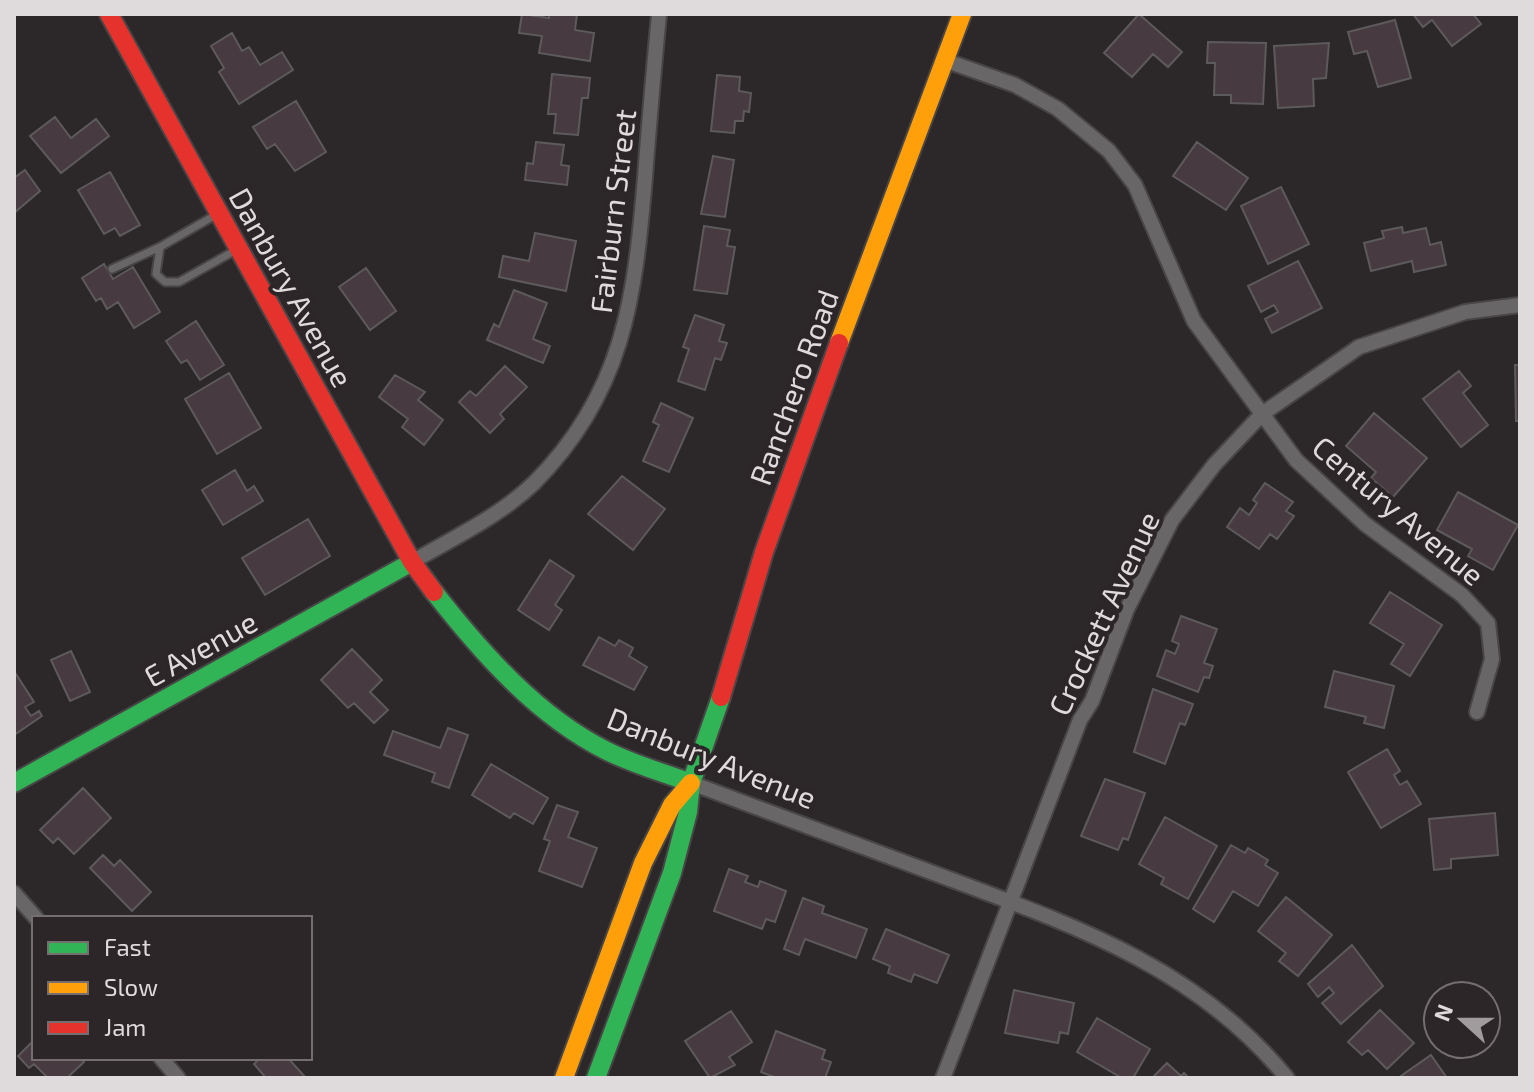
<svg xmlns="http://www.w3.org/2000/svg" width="1534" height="1092" font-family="'Exo 2',sans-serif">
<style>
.building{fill:#473a40;stroke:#5d5a5b;stroke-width:2}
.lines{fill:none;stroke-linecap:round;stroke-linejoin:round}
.lane-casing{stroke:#484546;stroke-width:11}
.street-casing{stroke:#484546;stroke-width:18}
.fast-casing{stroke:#484546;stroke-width:22}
.slow-casing{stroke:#484546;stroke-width:22}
.jam-casing{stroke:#484546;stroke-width:22}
.lane{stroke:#686667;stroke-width:7}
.street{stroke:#686667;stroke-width:14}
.fast{stroke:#30b455;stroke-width:18}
.slow{stroke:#ff9f0a;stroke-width:18}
.jam{stroke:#e5322d;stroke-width:18}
.labels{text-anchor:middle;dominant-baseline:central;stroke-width:8;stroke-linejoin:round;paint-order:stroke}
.street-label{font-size:30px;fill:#dfdbdd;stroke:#2d2629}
</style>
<rect width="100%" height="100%" fill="#2c2729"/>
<path class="building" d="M522,14L549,18V14H577L575,30L594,33L590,61L539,53L542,36L519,33Z
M1139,14L1182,52L1168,67L1153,54L1132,77L1104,53Z
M1413,14H1473L1481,24L1452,46L1432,20L1423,27Z
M1395,20L1411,78L1378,87L1367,51L1354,54L1348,32Z
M232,33L242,51L249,47L260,65L282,52L293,70L239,104L219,72L224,68L211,46Z
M1208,42L1266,43L1263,104L1231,103V95H1214L1215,63H1207Z
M1329,43L1326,78L1313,79L1314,106L1278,108L1274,46Z
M552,74L590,78L588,98H582L578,135L554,133L556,114H548Z
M717,75L740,77L739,91L751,93L749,112L744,111L743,121H735L734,133L711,131Z
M296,101L326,152L295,171L275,144L267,149L253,127Z
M55,117L71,138L96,119L109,136L61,173L30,136Z
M536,142L564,145L561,165L569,166L567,185L525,180L527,163L533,164Z
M1197,142L1248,178L1226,210L1173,176Z
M713,156L734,160L725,217L701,214Z
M25,170L40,191L14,213V178Z
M110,172L140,225L120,236L115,228L104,234L78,190Z
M1281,187L1309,244L1268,264L1241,206Z
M704,226L730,230L727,246L735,247L727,294L694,290Z
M1402,227L1403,233L1426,228L1430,245L1441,242L1446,265L1414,272L1412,261L1371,271L1364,243L1384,238L1382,231Z
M535,233L576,241L566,291L499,277L503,256L529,261Z
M1298,261L1322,308L1272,333L1265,319L1278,312L1274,305L1261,312L1248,286Z
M104,264L113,279L133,267L160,312L134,328L118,302L107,309L101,298L96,301L82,278Z
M366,268L396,311L370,330L339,287Z
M514,290L547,303L533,339L550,346L543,363L487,340L494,324L499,327Z
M695,315L724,325L719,341L727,343L721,360L715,358L705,390L678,381L689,349L683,347Z
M196,321L224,365L200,380L187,360L181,363L166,341Z
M1515,365H1520V421H1516Z
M505,366L527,387L500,414L504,419L490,433L459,402L470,391L476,396Z
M1459,371L1471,386L1463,393L1488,425L1461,447L1423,399Z
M229,373L261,428L217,454L185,399Z
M395,375L425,392L418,400L443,420L424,445L402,427L408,419L379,397Z
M661,403L693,418L669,472L643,461L659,425L653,422Z
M1374,413L1427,458L1393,497L1371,478L1376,472L1346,446Z
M235,470L247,491L254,486L263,501L223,525L202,490Z
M622,476L665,509L633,550L588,514Z
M1265,483L1293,502L1286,511L1294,516L1277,539L1270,534L1259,549L1227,527L1240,508L1249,515L1257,503L1253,500Z
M1458,492L1518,525L1493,570L1468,556L1472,549L1437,530Z
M308,519L330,556L265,595L242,558Z
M550,560L574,576L555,605L562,610L549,630L518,610Z
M1390,592L1442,625L1410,676L1391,664L1404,644L1370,623Z
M1181,616L1217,629L1204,663L1213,666L1209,678L1204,677L1198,692L1157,676L1166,650L1175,654L1179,644L1172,641Z
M599,637L615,646L619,640L633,648L629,656L647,667L634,690L583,665Z
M352,649L382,680L370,692L388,710L374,723L354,703L348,708L321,680Z
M71,651L90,692L70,701L51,660Z
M14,671L34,702L25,707L31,716L39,711L42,716L14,735Z
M1334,671L1394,686L1384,728L1364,723L1366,717L1325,707Z
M1153,689L1193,704L1185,725L1180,723L1165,764L1134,752Z
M448,728L468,735L449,788L432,782L435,773L384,755L393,731L440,748Z
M1387,749L1400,771L1394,775L1400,785L1407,781L1421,804L1381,828L1348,772Z
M491,764L548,798L533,824L514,813L510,818L472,795Z
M1105,779L1145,793L1128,840L1123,838L1118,850L1081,836Z
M83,788L111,818L74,854L58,838L53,843L40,830Z
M557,805L578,812L568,837L597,848L582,887L539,871L550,841L544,839Z
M1495,813L1498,855L1451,859V868L1434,870L1429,819Z
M1165,817L1217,846L1188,899L1161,884L1164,878L1139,864Z
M1231,845L1245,853L1248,848L1268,860L1265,865L1278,873L1258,906L1233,891L1214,922L1193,909Z
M103,855L114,866L120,860L151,892L132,911L90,868Z
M729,869L748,876L745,882L758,887L760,881L786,891L775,922L766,919L762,929L714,911Z
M1286,897L1332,935L1298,976L1279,961L1286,953L1258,931Z
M803,898L824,906L822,913L867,929L856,958L805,939L799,955L784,949Z
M886,929L949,955L937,983L914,974L911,982L888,973L890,966L873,959Z
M1352,945L1383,986L1341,1024L1322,1003L1334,993L1329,987L1318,997L1308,984Z
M1014,990L1074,1003L1068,1034L1060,1032L1058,1043L1005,1033Z
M1380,1010L1414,1043L1387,1069L1368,1050L1362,1055L1348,1042Z
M731,1011L752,1042L729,1057L735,1065L710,1078L685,1041Z
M1097,1018L1150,1049L1133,1078H1122L1077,1052Z
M776,1031L825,1050L822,1059L831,1062L825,1078H777L761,1072Z
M34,1040V1058H80L84,1062L67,1078H48L34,1064L29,1068L18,1056Z
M1431,1055L1447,1078H1398Z
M260,1058H288L306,1078H266L254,1064Z
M1167,1063L1181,1076L1184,1073L1189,1078H1152Z"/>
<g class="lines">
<defs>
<path id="lane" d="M219,213L160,247L156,274L165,282H179L236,250
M112,269L160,247"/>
<path id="street" d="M944,60L1015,85L1058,109L1109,151L1135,185L1194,321L1296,460L1365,524L1462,595L1488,623L1492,659L1477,712
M412,562C453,538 500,516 534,483C624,393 635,297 645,177C649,123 654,68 659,14
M691,783C773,813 854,844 936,874C1067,923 1195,965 1287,1078
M14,893L36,918
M161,1058L178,1078
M943,1078L1080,720L1092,701L1127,609L1172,520L1214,465L1262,414L1359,347L1465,312L1520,305"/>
<path id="fast" d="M434,592C481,652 536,715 605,750C632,764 662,772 691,783
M14,783L412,562
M596,1078L672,873L688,812L691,783L721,697"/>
<path id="slow" d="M839,343L962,14
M564,1078L643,863L672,805L691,783"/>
<path id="jam" d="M109,14L412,562L434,592
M721,697L764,552L839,343"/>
</defs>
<use href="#lane" class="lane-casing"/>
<use href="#street" class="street-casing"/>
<use href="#fast" class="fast-casing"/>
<use href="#slow" class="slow-casing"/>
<use href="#jam" class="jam-casing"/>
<use href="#lane" class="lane"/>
<use href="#street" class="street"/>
<use href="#fast" class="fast"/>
<use href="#slow" class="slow"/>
<use href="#jam" class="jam"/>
</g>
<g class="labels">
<g class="street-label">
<text transform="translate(612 211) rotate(-83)">Fairburn Street</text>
<text transform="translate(292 287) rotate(61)">Danbury Avenue</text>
<text transform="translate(793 387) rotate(-70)">Ranchero Road</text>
<text transform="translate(1399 510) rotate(40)">Century Avenue</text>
<text transform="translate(1103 613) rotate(-65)">Crockett Avenue</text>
<text transform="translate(200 648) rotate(-29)">E Avenue</text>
<text transform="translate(712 757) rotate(22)">Danbury Avenue</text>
</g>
</g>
<rect width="1534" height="1092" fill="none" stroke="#dfdbdd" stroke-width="32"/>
<rect x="32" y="916" width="280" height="144" fill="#2d2629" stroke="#746e71" stroke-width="2"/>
<rect x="48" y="942" width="40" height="12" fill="#30b455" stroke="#746e71" stroke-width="2"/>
<text x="104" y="956" font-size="24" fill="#dfdbdd">Fast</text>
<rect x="48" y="982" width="40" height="12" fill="#ff9f0a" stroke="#746e71" stroke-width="2"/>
<text x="104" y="996" font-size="24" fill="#dfdbdd">Slow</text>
<rect x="48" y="1022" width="40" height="12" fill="#e5322d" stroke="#746e71" stroke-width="2"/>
<text x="104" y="1036" font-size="24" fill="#dfdbdd">Jam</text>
<g transform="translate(1462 1020) rotate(291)"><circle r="38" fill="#2d2629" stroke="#746e71" stroke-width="2"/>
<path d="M0-6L14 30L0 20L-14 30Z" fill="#a09c9e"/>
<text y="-12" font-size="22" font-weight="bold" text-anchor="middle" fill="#dfdbdd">N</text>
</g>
</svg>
